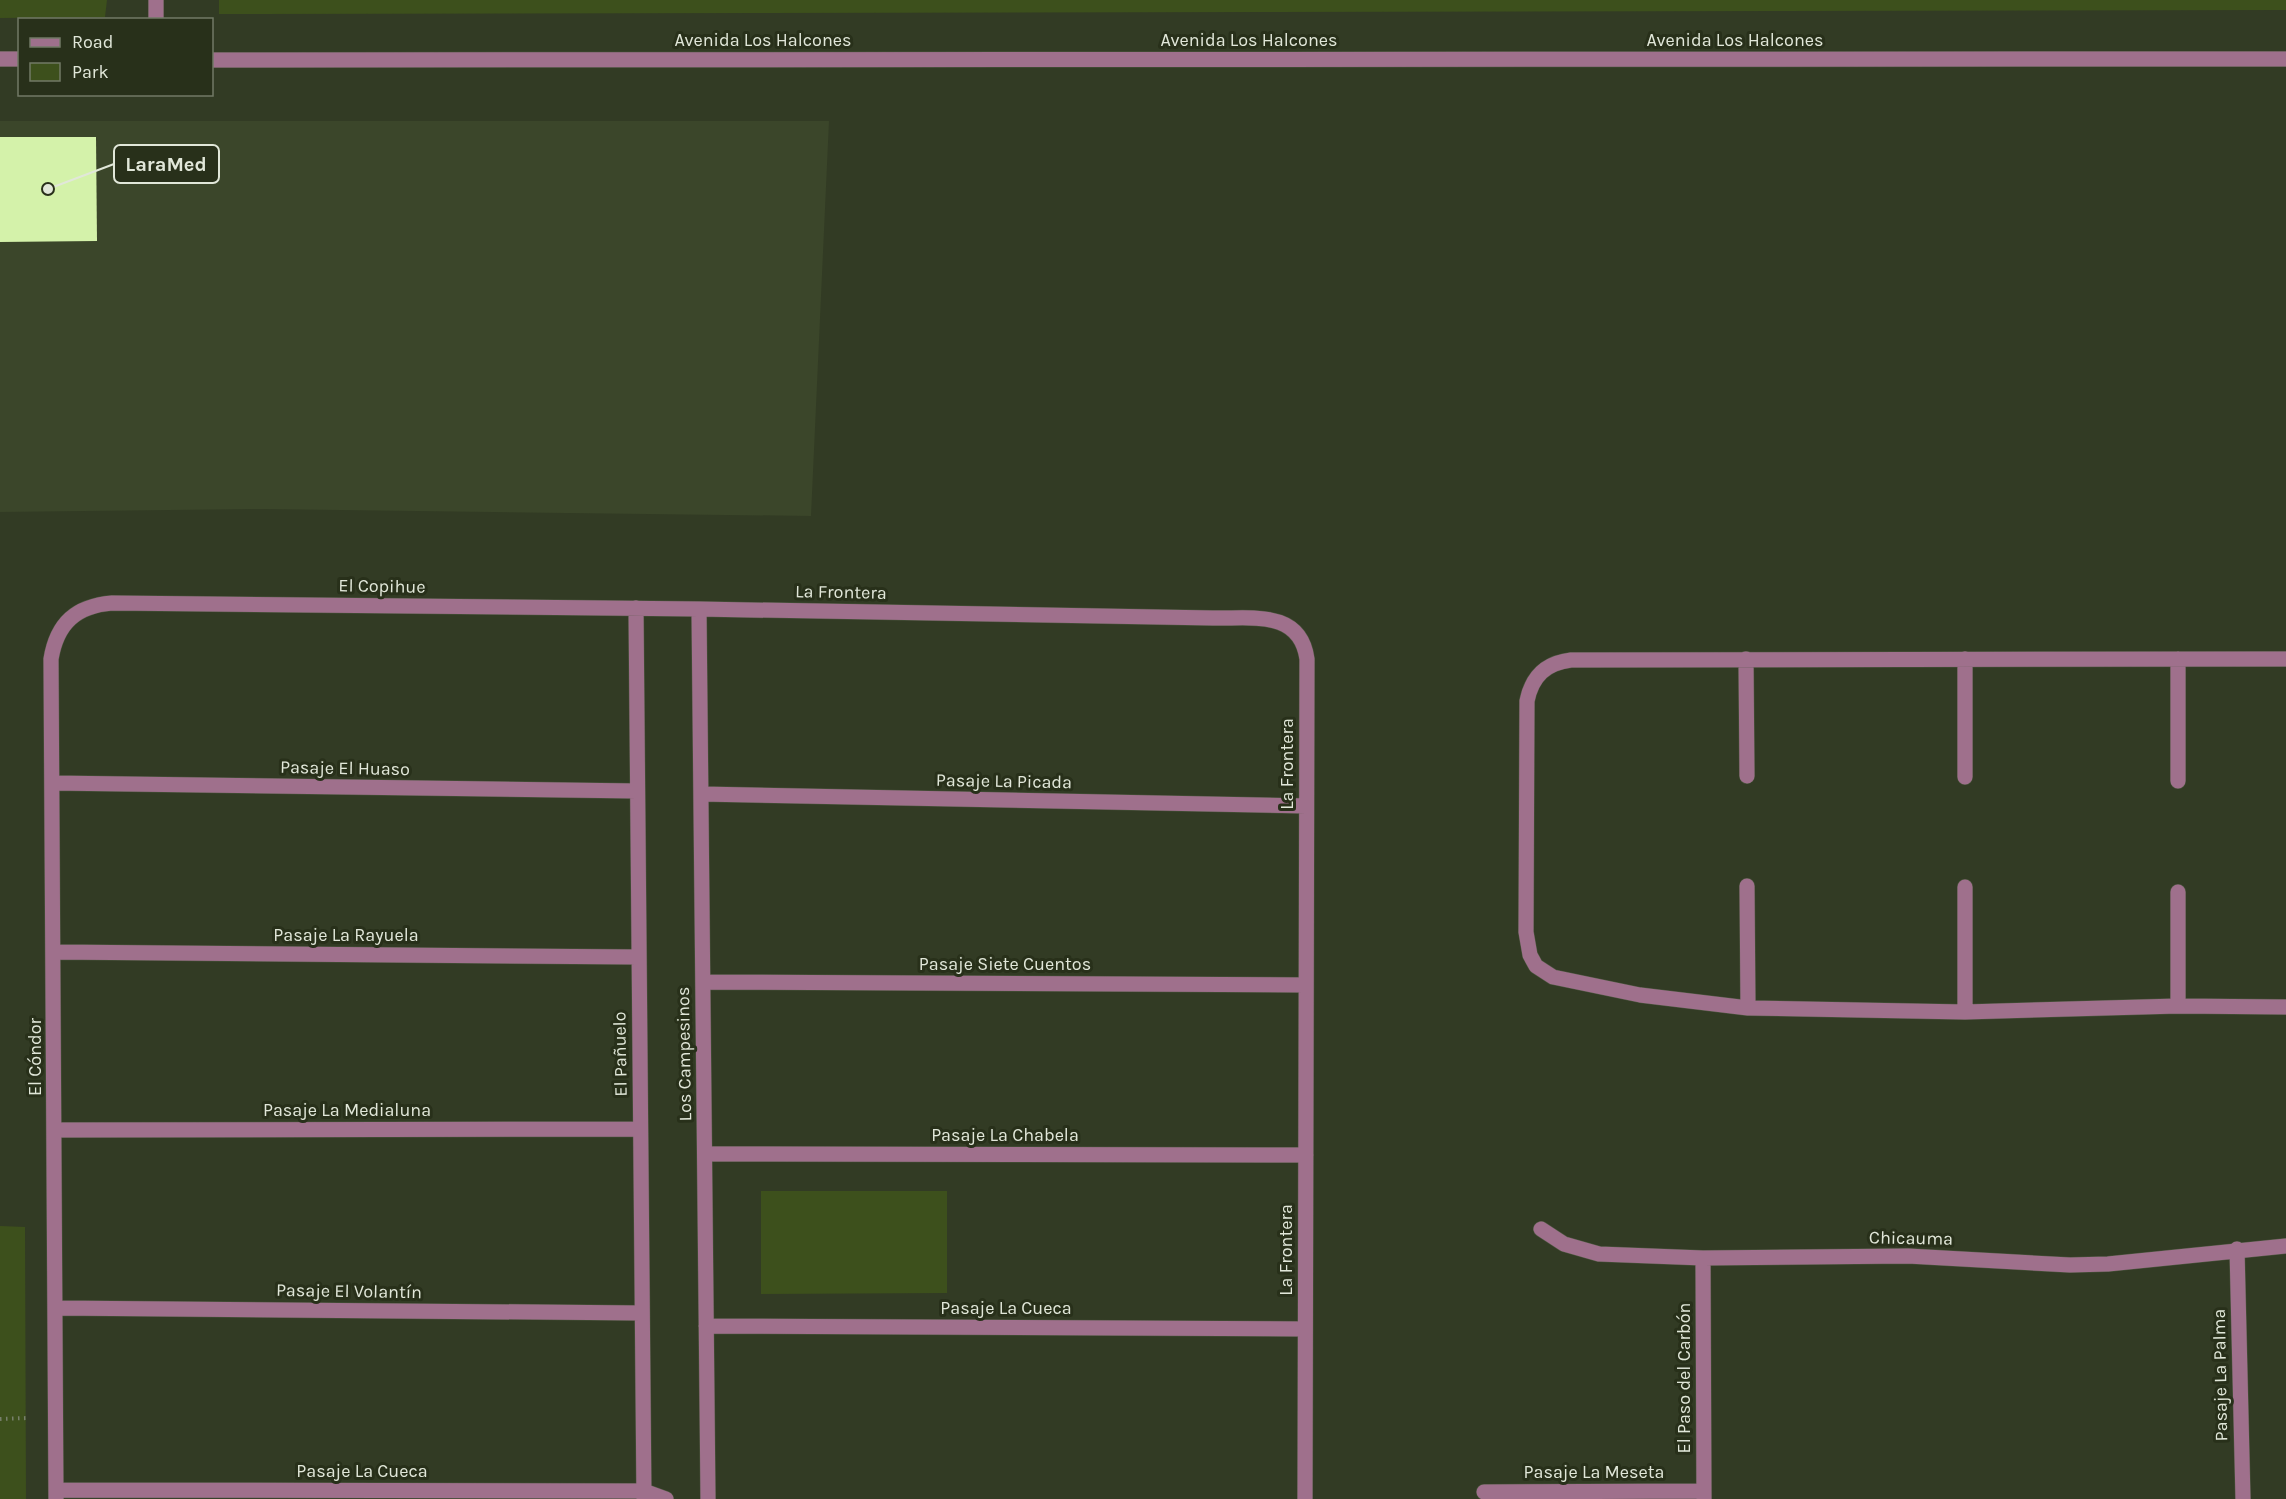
<svg xmlns="http://www.w3.org/2000/svg" width="2286" height="1499" font-family="Karla,sans-serif">
<style>
.built{fill:#3b462a}
.green{fill:#3d501c}
.building{fill:#d4f2aa}
.lines{fill:none;stroke-linecap:round;stroke-linejoin:round}
.minor-casing{stroke:#4e5741;stroke-width:16}
.path{stroke:#78806c;stroke-width:4;stroke-dasharray:1.5 4.5;stroke-linecap:butt}
.minor{stroke:#9f708c;stroke-width:15}
.labels{text-anchor:middle;dominant-baseline:central;stroke-width:6;stroke-linejoin:round;paint-order:stroke}
.street-label{font-size:18px;fill:#e1e7d9;stroke:#28301a}
.leader{fill:none;stroke:#e1e7d9;stroke-width:2}
.callout-dot{fill:#e1e7d9;stroke:#28301a;stroke-width:2}
.callout{fill:#28301a;stroke:#e1e7d9;stroke-width:2}
.callout-label{font-size:20px;text-anchor:middle;font-weight:bold;fill:#e1e7d9}
</style>
<rect width="100%" height="100%" fill="#323b24"/>
<path class="built" d="M0,121H829L811,516L263,509L0,512Z"/>
<path class="green" d="M0,0H107L105,17L0,18Z
M219,0H2286V10L219,14Z
M761,1191H947V1293L761,1294Z
M0,1226L25,1227L26,1499H0Z"/>
<path class="building" d="M0,137H96L97,241L0,242Z"/>
<g class="lines">
<defs>
<path id="minor" d="M156,20V0
M0,59H20
M212,60L2286,59
M636,608L644,1499
M699,609L708,1499
M1746,659L1747,776
M2178,659V781
M2286,659L1571,660C1546,663 1532,676 1527,701L1526,932L1530,955L1536,966L1553,977L1640,995L1748,1008L1965,1012L2178,1006L2286,1007
M1965,777V659
M52,783L637,791
M701,794L1306,806
M1747,886L1748,1008
M1965,887V1012
M2178,892V1006
M54,952L639,957
M703,982L1306,985
M54,1130L640,1129
M705,1154L1306,1155
M1541,1229L1564,1244L1599,1254L1703,1258L1908,1256L2070,1265L2108,1264L2286,1246
M2237,1249L2243,1499
M1703,1258L1704,1499
M55,1308L642,1313
M706,1326L1305,1329
M56,1490L644,1491L666,1499
M1484,1492L1704,1491
M56,1499L51,659C57,623 76,606 112,603L699,609L1213,618C1251,619 1300,609 1307,659L1305,1499"/>
</defs>
<use href="#minor" class="minor-casing"/>
<path class="path" d="M0,1419L28,1418"/>
<use href="#minor" class="minor"/>
</g>
<g class="labels">
<g class="street-label">
<text x="763" y="40">Avenida Los Halcones</text>
<text x="1249" y="40">Avenida Los Halcones</text>
<text x="1735" y="40">Avenida Los Halcones</text>
<text transform="translate(382 586) rotate(1)">El Copihue</text>
<text transform="translate(841 592) rotate(1)">La Frontera</text>
<text transform="translate(1287 764) rotate(-90)">La Frontera</text>
<text transform="translate(345 768) rotate(1)">Pasaje El Huaso</text>
<text transform="translate(1004 781) rotate(1)">Pasaje La Picada</text>
<text x="346" y="935">Pasaje La Rayuela</text>
<text x="1005" y="964">Pasaje Siete Cuentos</text>
<text transform="translate(620 1054) rotate(-91)">El Pañuelo</text>
<text transform="translate(684 1054) rotate(-91)">Los Campesinos</text>
<text transform="translate(35 1057) rotate(-90)">El Cóndor</text>
<text x="347" y="1110">Pasaje La Medialuna</text>
<text x="1005" y="1135">Pasaje La Chabela</text>
<text transform="translate(1911 1238) rotate(1)">Chicauma</text>
<text transform="translate(1286 1250) rotate(-90)">La Frontera</text>
<text transform="translate(349 1291) rotate(1)">Pasaje El Volantín</text>
<text x="1006" y="1308">Pasaje La Cueca</text>
<text transform="translate(2220 1375) rotate(-91)">Pasaje La Palma</text>
<text transform="translate(1684 1378) rotate(-90)">El Paso del Carbón</text>
<text x="362" y="1471">Pasaje La Cueca</text>
<text x="1594" y="1472">Pasaje La Meseta</text>
</g>
</g>
<path class="leader" d="M48 189L114 164"/>
<circle class="callout-dot" cx="48" cy="189" r="6"/>
<rect class="callout" x="114" y="145" width="105" height="38" rx="6"/>
<g class="callout-label">
<text x="166" y="171">LaraMed</text>
</g>
<rect x="18" y="18" width="195" height="78" fill="#28301a" stroke="#727966" stroke-width="1.5"/>
<rect x="30" y="38" width="30" height="9" fill="#9f708c" stroke="#727966" stroke-width="1.5"/>
<text x="72" y="48" font-size="18" fill="#e1e7d9">Road</text>
<rect x="30" y="63" width="30" height="18" fill="#3d501c" stroke="#727966" stroke-width="1.5"/>
<text x="72" y="78" font-size="18" fill="#e1e7d9">Park</text>
</svg>
